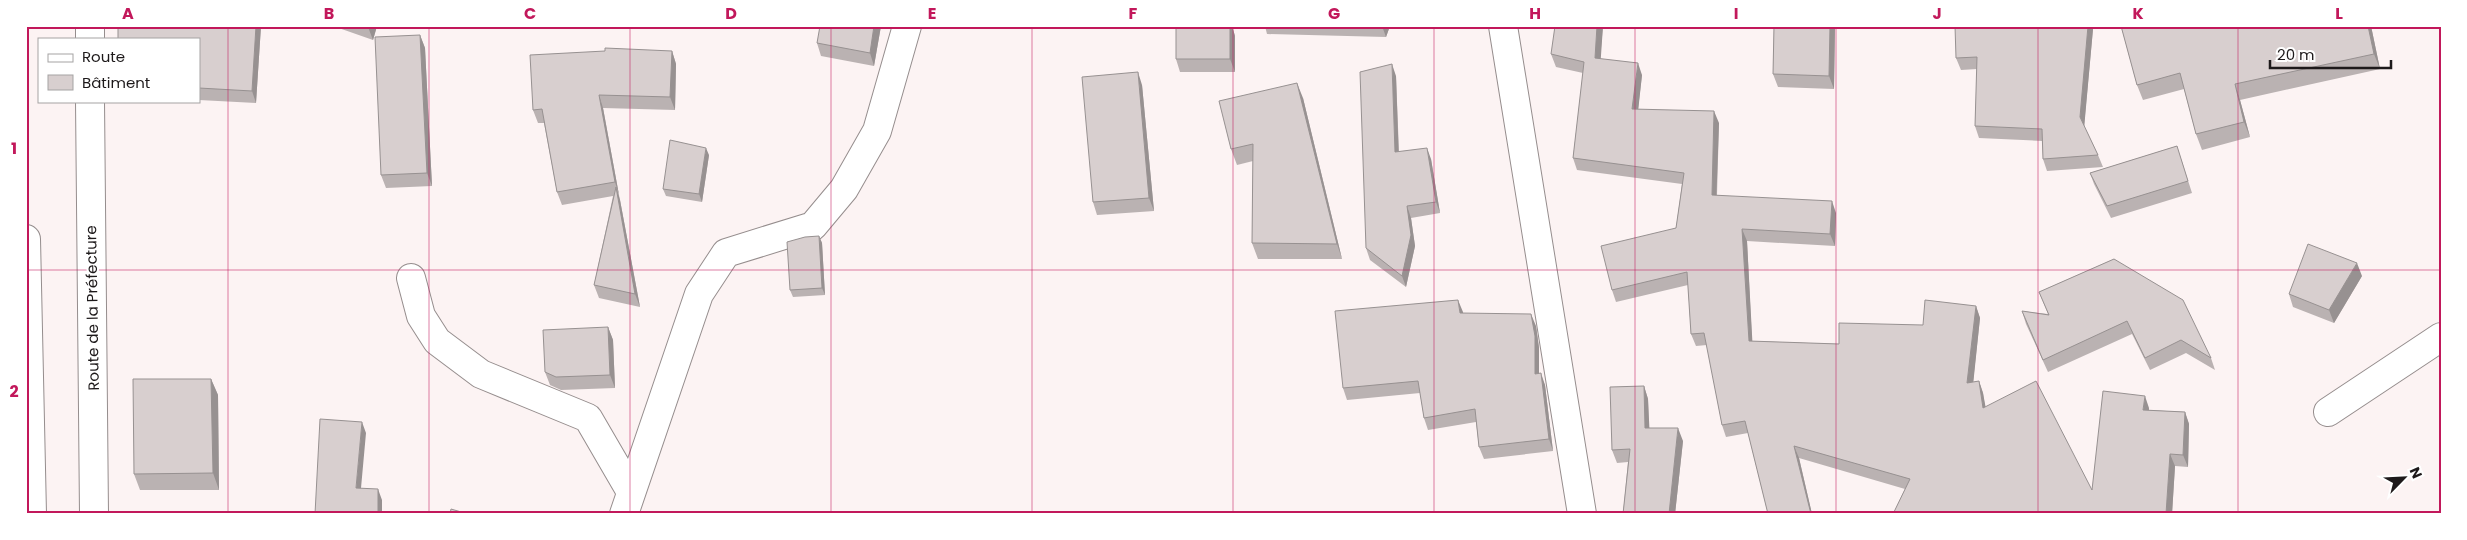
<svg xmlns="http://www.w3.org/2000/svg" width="2467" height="540" font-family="Poppins,sans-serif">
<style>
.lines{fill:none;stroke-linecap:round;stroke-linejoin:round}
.minor-casing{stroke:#958d8d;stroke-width:30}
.minor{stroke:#fff;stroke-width:28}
.wall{fill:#bab2b2}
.shaded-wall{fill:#979191}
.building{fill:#d8cfcf;stroke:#979191}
.grid{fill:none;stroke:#c2185b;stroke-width:1;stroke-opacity:0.55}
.labels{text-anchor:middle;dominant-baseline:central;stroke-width:4;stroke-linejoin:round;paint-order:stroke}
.street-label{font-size:15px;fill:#1d191a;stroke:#fff}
.neatline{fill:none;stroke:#c2185b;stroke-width:2}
.grid-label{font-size:16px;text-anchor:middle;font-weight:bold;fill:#c2185b}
</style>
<rect width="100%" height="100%" fill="#fcf3f3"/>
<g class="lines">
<defs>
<path id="minor" d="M90,26V39
M1503,26L1582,514
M90,101L94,514
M26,239L32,514
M411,278L421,316L437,341L481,374L588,418L631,492
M2328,412L2441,337
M624,514L699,294L726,253L813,226L844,189L877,131L907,26"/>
</defs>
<use href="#minor" class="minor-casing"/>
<use href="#minor" class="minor"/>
</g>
<path class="wall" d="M118,26H261L256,103L199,100V39Z
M333,26H377L373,40Z
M881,26L874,66L821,56L817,43Z
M1176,26H1232L1235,36V72H1180L1176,59Z
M1265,26H1390L1386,37L1267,34Z
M1603,26L1600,59L1642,75L1638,109L1719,123L1717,195L1836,213L1835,246L1747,241L1752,341L1839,344L1923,325L1976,306L1980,318L1973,382L1979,381L1983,393L1985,407L2092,490L2149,408V410L2185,412L2189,424L2188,467L2175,466L2172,514H1893L1905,489L1799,458L1812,514H1768L1748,433L1726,437L1722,425L1707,345L1696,346L1691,334L1688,285L1616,302L1612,290L1676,228L1682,184L1577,170L1573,158L1583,73L1556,67L1551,54Z
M1774,26H1835L1834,89L1778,87L1773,74Z
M2121,26H2371L2380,69L2240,100L2250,137L2202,150L2196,134L2184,89L2143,100L2137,85Z
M2093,29L2084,126L2098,155L2103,167L2047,171L2043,159L2042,141L1979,138L1975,126L1977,69L1961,70L1956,58Z
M420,35L425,48L432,186L386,188L381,175Z
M672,51L676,64L675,110L603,108L619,195L620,200L640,307L599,298L594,285L613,196L562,205L557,192L544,123H538L533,110Z
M1396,76L1399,152L1431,159L1440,213L1411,218L1415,246L1406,287L1370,260L1366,248Z
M1142,85L1154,211L1097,215L1093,202Z
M1303,98L1342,259H1258L1252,243L1253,161L1237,165L1231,149Z
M124,101H170L124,103Z
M2177,146L2192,193L2111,218L2094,184L2090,173Z
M709,155L702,202L666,196L663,189Z
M819,236L822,243L825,295L793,297L790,290Z
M2114,259L2211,358L2215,370L2186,353L2150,370L2132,334L2048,372L2026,324L2022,311L2048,314L2039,292Z
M2362,276L2334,323L2293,307L2289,294Z
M1463,313L1536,326L1539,348V373L1545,385L1553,451L1484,459L1479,447L1476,422L1428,430L1424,418L1420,393L1347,400L1343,388Z
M608,327L613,340L615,388L561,390L550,385L545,372Z
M211,379L218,395L219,490H140L134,474Z
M1644,386L1648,399L1649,428L1683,441L1675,514H1623L1628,462L1617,463L1612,450Z"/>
<path class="shaded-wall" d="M256,26H261L256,103L252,91Z
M368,26H377L373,40L368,27Z
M874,26H881L874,66L870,53Z
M1230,26H1232L1235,36V72L1230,59Z
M1382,26H1390L1386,37Z
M1597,26H1603L1600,70L1595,58Z
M1830,26H1835L1834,89L1829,76Z
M2088,26H2092L2093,29L2084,129L2080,117Z
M2368,26H2371L2380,69L2374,54Z
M420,35L425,48L432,186L427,173Z
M672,51L676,64L675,110L670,97Z
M1638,63L1642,75L1637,121L1632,109Z
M1392,64L1396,76L1399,163L1395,152Z
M1138,72L1142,85L1154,211L1149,198Z
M1297,83L1303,98L1342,259L1337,244Z
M2235,84L2240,100L2250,137L2244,122Z
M599,95L603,108L619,195L615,182Z
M1714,111L1719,123L1716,207L1712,195Z
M706,148L709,155L702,202L699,194Z
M1427,148L1431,159L1440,213L1436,202Z
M616,187L620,200L640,307L635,294Z
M1832,201L1836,213L1835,246L1830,234Z
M1407,206L1411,218L1415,246L1406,287L1402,276Z
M1742,229L1747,241L1753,353L1749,341Z
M819,236L822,243L825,295L822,288Z
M2357,263L2362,276L2334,323L2329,310Z
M1458,300L1463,312L1464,325L1460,313Z
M1976,306L1980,318L1972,395L1967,383Z
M1531,314L1536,326L1539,348V386L1535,374Z
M608,327L613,340L615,388L610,375Z
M1541,373L1545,385L1553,451L1549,439Z
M211,379L218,395L219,490L213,473Z
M1979,381L1983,393L1988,420L1983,408Z
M1644,386L1648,399L1650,441L1645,428Z
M2145,396L2149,408L2148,422L2143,410Z
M2185,412L2189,424L2188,467L2183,455Z
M362,422L366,433L360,499L356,488Z
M1678,428L1683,441L1675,514H1669Z
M1794,446L1799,458L1812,514H1811Z
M2170,454L2175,466L2172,514H2166Z
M378,489L382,500V514H378Z"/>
<path class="building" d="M118,26H256L252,91L199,88V39H118Z
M820,26H874L870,53L817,43Z
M1176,26H1230V59H1176Z
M1555,26H1597L1595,58L1638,63L1632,109L1714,111L1712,195L1832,201L1830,234L1742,229L1749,341L1839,344V323L1923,325L1925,300L1976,306L1967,383L1979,381L1983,408L2036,381L2092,490L2103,391L2145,396L2143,410L2185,412L2183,455L2170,454L2166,514L2122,513V514H1893L1910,479L1794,446L1811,514H1768L1745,421L1722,425L1704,333L1691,334L1687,272L1612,290L1601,246L1676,228L1684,173L1573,158L1584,62L1551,54Z
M1774,26H1830L1829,76L1773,74Z
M1955,26H2088L2080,117L2098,155L2043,159L2042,129L1975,126L1977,57L1956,58Z
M2121,26H2368L2374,54L2235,84L2244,122L2196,134L2180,73L2137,85Z
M420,35L427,173L381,175L375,37Z
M605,48L672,51L670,97L599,95L615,182L557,192L542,109L533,110L530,55L605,51Z
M1392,64L1395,152L1427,148L1436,202L1407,206L1411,235L1402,276L1366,248L1360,72Z
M1138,72L1149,198L1093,202L1082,77Z
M1297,83L1337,244L1252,243L1253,144L1231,149L1219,101Z
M670,140L706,148L699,194L663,189Z
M2177,146L2188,181L2107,206L2090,173Z
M616,187L635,294L594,285Z
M819,236L822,288L790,290L787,242L805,237Z
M2308,244L2357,263L2329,310L2289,294Z
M2114,259L2183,300L2211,358L2181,340L2145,358L2127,321L2043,360L2022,311L2049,315L2039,292Z
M1458,300L1460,313L1531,314L1535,336V374L1541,373L1549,439L1479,447L1475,409L1424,418L1418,381L1343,388L1335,311Z
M608,327L610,375L556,377L545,372L543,330Z
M133,379H211L213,473L134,474Z
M1644,386L1645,428H1678L1669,514H1623L1630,449L1612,450L1610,387Z
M320,419L362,422L356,488L378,489V514H315Z
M451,509L468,514H450Z"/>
<path class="grid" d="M228,26V514M429,26V514M630,26V514M831,26V514M1032,26V514M1233,26V514M1434,26V514M1635,26V514M1836,26V514M2038,26V514M2238,26V514M26,270H2441"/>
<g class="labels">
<g class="street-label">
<text transform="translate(92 308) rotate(-91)">Route de la Préfecture</text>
</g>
</g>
<rect width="2467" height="540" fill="none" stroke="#ffffff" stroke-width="55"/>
<rect x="38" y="38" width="162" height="65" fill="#ffffff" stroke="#a5a3a3"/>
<rect x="48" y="54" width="25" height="8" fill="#ffffff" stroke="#a5a3a3"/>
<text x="82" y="62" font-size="15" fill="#1d191a">Route</text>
<rect x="48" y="75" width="25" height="15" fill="#d8cfcf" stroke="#a5a3a3"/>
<text x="82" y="88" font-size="15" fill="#1d191a">Bâtiment</text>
<g transform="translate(2404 478) rotate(66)" stroke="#ffffff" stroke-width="4" paint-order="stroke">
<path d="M0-4L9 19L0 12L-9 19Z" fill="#1d191a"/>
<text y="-8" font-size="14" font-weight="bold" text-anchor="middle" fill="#1d191a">N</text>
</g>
<path d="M2270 60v8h121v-8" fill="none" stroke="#1d191a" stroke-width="2.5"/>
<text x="2277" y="60" font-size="15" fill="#1d191a" stroke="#ffffff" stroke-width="4" paint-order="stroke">20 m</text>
<rect x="28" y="28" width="2412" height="484" class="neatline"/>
<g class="grid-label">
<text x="128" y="19">A</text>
<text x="329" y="19">B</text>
<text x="530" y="19">C</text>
<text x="731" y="19">D</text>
<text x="932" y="19">E</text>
<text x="1133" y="19">F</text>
<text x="1334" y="19">G</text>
<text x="1535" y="19">H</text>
<text x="1736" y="19">I</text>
<text x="1937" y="19">J</text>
<text x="2138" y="19">K</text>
<text x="2339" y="19">L</text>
<text x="14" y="154">1</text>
<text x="14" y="397">2</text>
</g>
</svg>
